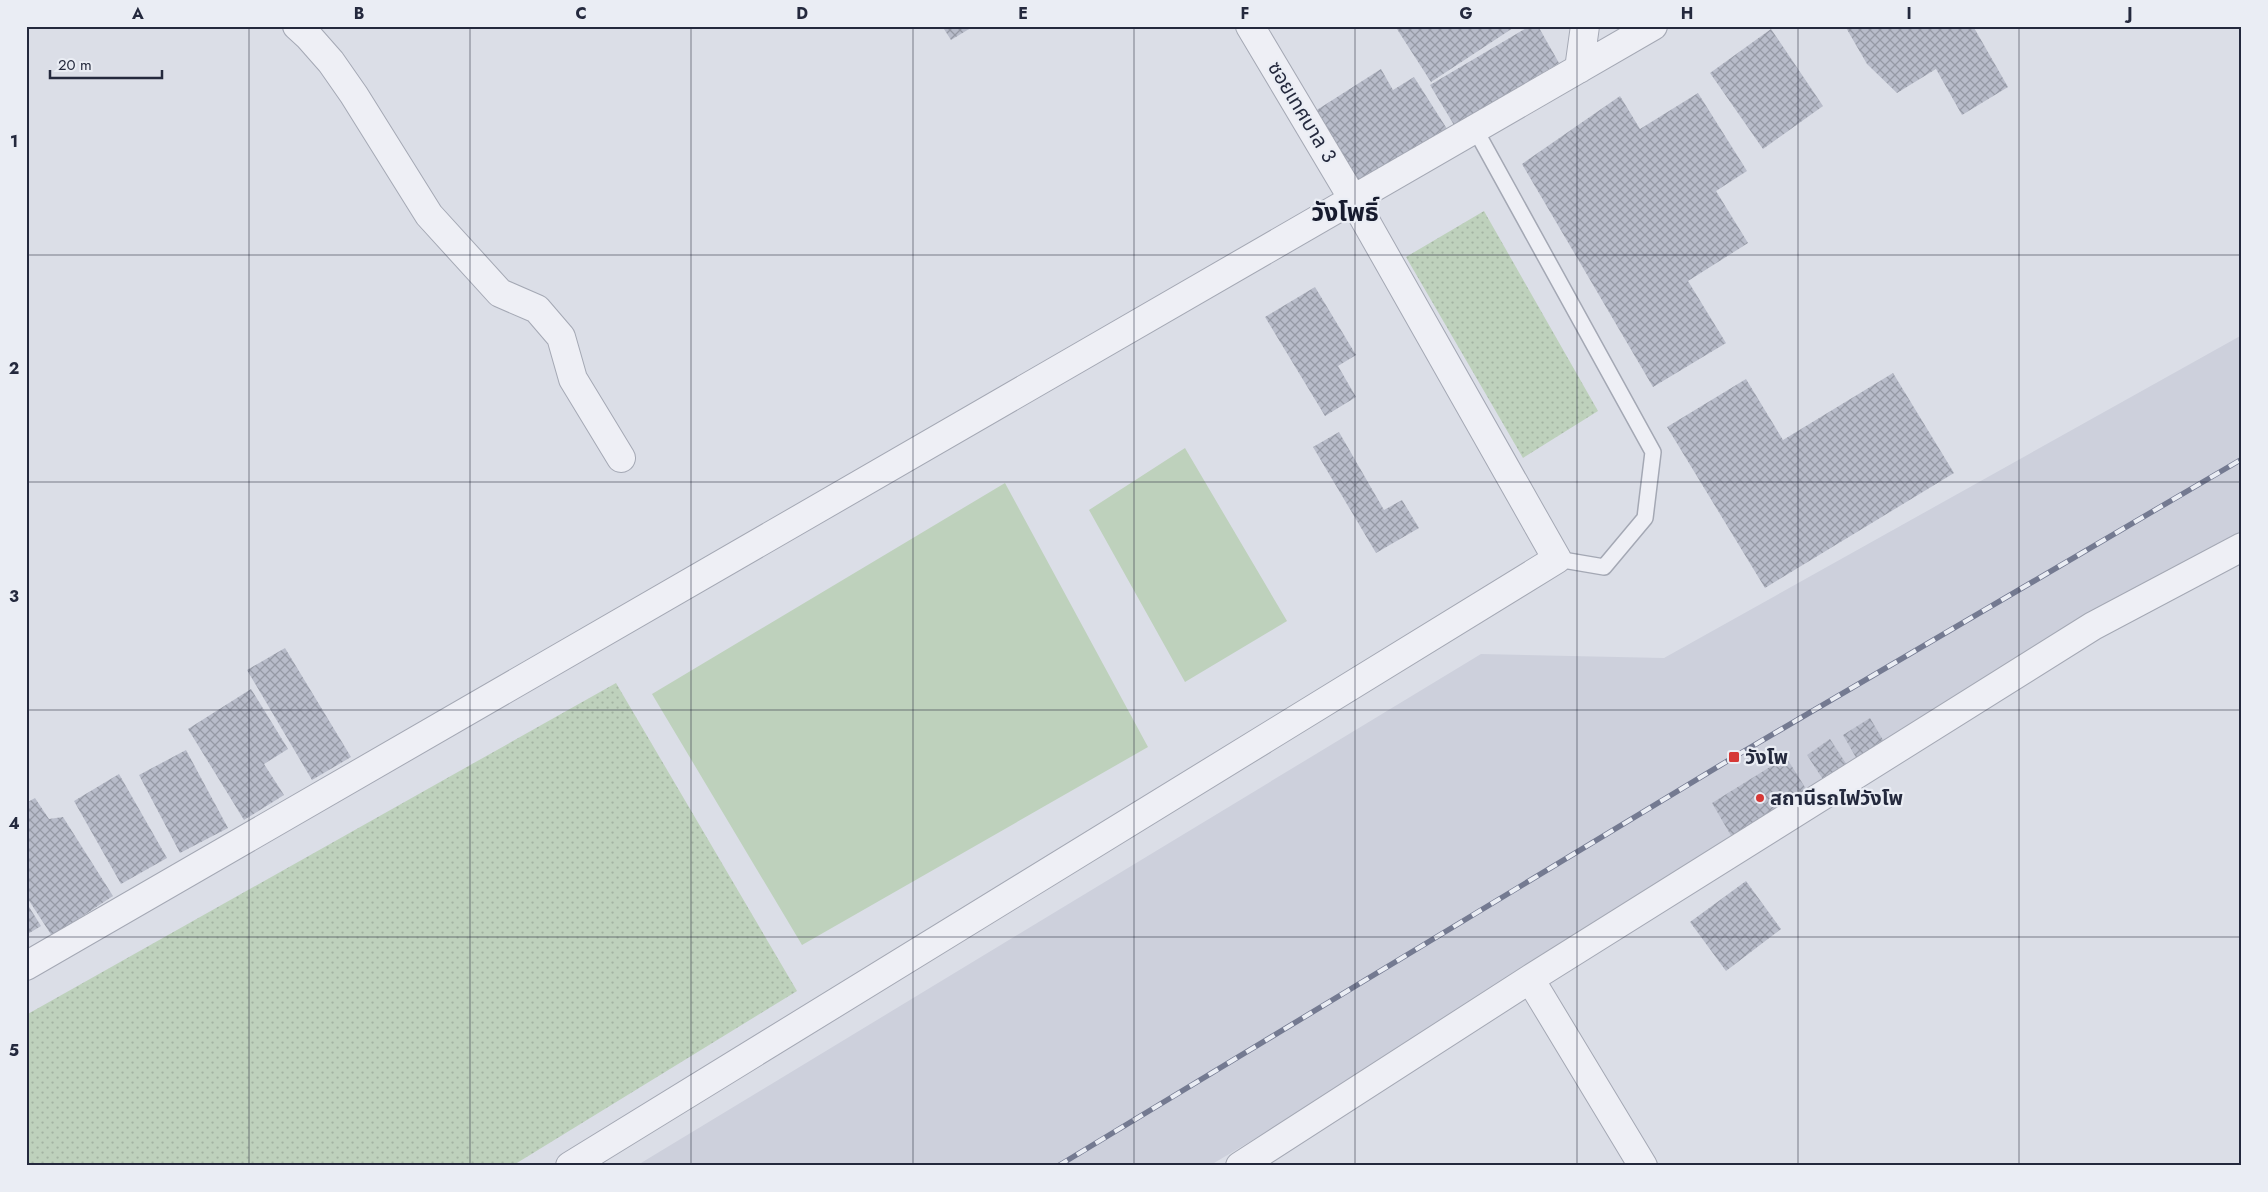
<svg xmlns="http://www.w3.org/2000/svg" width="2268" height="1192" font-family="Jost,'Noto Sans Thai',sans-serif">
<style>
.built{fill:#cdd0dc}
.grass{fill:url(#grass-dots)}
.pitch{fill:#bed1bc}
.building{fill:url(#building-cross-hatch)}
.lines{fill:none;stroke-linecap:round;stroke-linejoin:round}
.lane-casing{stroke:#a4a8b4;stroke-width:18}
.street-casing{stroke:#a4a8b4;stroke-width:30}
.lane{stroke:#eeeff5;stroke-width:15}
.street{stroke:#eeeff5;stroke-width:28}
.rail-casing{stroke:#747a91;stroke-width:5.5}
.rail{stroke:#eaedf4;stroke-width:4;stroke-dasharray:11;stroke-linecap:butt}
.grid{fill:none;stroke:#24293d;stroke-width:1;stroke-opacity:0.55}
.poi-dot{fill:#d63836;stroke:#eaedf4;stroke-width:2}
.labels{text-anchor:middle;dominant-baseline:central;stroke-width:4.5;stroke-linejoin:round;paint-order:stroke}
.street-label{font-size:20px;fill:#24293d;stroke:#eaedf4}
.poi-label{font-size:20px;font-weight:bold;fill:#24293d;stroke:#eaedf4;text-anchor:start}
.district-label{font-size:25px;font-weight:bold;fill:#171b2e;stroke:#eaedf4}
.neatline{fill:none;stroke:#24293d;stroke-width:2}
.grid-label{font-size:16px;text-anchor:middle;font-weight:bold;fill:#24293d}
</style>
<defs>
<pattern id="grass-dots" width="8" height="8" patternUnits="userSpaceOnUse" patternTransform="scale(1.25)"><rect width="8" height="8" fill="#bed1bc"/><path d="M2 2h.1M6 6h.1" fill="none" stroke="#a3b3a2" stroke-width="1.8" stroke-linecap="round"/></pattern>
<pattern id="building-cross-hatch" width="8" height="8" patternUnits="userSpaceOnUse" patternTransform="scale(1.25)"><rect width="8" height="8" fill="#b8bcca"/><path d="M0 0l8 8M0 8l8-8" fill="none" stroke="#9599a5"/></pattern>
</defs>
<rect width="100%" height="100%" fill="#dbdee7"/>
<path class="built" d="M2242,335V551L1209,1166H636L1481,654L1664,658Z"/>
<path class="grass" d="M1484,211L1598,411L1523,458L1406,257Z
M616,683L797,991L512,1166H26V1015Z"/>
<path class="pitch" d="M1185,448L1287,621L1185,682L1089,510Z
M1005,483L1148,747L802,945L652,694Z"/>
<path class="building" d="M942,26H974L951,40Z
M1395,26H1516L1431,82Z
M1530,26H1538L1559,63L1454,125L1430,85Z
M1845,26H1973L2008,87L1962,115L1936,69L1897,93L1867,64Z
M1771,29L1823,106L1763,149L1710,73Z
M1381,69L1393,90L1414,77L1449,132L1358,191L1309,115Z
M1698,93L1747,171L1716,191L1748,243L1688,281L1726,343L1653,387L1522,164L1620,96L1640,129Z
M1315,287L1356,355L1338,366L1356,397L1325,416L1265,317Z
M1893,373L1954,473L1765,588L1667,427L1746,379L1783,440Z
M1339,432L1384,510L1402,500L1419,528L1376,553L1313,447Z
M285,648L351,757L312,780L247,670Z
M251,689L288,749L264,764L284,795L244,820L188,729Z
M1870,718L1886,745L1858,761L1843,735Z
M1830,739L1847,765L1824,781L1807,755Z
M186,750L228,828L180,853L139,775Z
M1786,757L1808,792L1733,839L1712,803Z
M119,774L167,858L121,884L74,801Z
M35,798L49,819L63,817L113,896L52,936L26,896V803Z
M1746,881L1781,929L1726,971L1690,922Z
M26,902L41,926L26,935Z"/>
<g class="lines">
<defs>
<path id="lane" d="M1475,129L1653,452L1645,518L1604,567L1557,559"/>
<path id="street" d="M297,26L309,37L331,62L354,95L429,215L500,293L537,309L561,337L573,379L621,458
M1579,69L1585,26
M26,966L1653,26
M1530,979L1643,1166
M570,1166L1557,559L1353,199L1250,26
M1240,1166L1530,979L2093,626L2242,547"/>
</defs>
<use href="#lane" class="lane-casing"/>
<use href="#street" class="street-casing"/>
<use href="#lane" class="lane"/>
<use href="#street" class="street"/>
<defs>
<path id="rail" d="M1058,1166L1734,757L2242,459"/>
</defs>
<use href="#rail" class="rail-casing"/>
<use href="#rail" class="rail"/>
</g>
<path class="grid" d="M249,26V1166M470,26V1166M691,26V1166M913,26V1166M1134,26V1166M1355,26V1166M1577,26V1166M1798,26V1166M2019,26V1166M26,255H2242M26,482H2242M26,710H2242M26,937H2242"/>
<g class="poi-dot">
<rect x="1728" y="751" width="12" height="12" rx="2.5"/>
<circle cx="1760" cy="798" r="5"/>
</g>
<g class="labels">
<g class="street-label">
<text transform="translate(1302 112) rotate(59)">ซอยเทศบาล 3</text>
</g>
<g class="poi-label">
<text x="1745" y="757">วังโพ</text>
<text x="1770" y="798">สถานีรถไฟวังโพ</text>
</g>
<g class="district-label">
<text x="1345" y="212">วังโพธิ์</text>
</g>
</g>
<rect width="2268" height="1192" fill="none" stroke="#eaedf4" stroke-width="55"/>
<path d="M50 70v8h112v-8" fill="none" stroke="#24293d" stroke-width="2.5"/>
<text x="58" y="70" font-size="15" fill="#24293d" stroke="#eaedf4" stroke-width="4" paint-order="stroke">20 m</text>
<rect x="28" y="28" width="2212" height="1136" class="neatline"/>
<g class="grid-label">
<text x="138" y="19">A</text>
<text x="359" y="19">B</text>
<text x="581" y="19">C</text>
<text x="802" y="19">D</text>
<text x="1023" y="19">E</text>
<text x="1245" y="19">F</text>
<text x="1466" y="19">G</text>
<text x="1687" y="19">H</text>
<text x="1909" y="19">I</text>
<text x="2130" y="19">J</text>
<text x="14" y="147">1</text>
<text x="14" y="374">2</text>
<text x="14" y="602">3</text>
<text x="14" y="829">4</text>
<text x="14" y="1056">5</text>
</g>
</svg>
